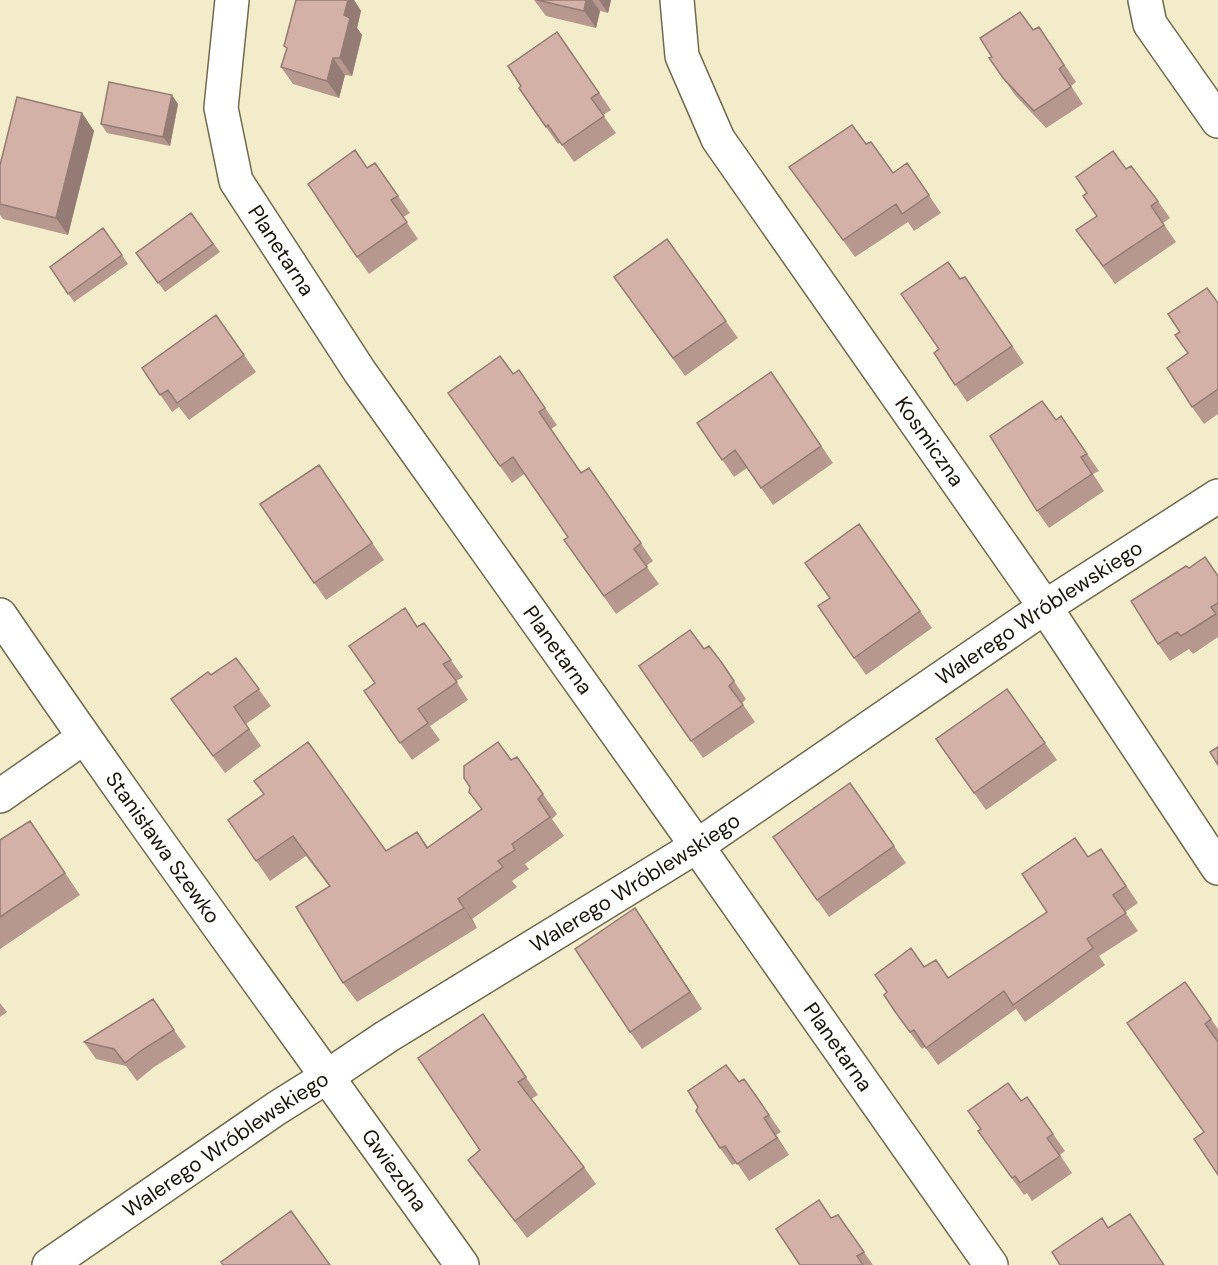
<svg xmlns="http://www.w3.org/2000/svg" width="1218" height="1265" font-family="'DM Sans',sans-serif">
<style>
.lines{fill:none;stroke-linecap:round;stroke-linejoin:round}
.minor-casing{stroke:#70694d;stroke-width:36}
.minor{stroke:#fff;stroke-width:33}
.wall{fill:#b6988f}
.shaded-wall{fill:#947c74}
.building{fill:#d4b1a6;stroke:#947c74;stroke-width:1.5}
.labels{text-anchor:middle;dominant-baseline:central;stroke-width:6;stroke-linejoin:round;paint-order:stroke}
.street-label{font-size:21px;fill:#18150a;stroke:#fff9df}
</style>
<rect width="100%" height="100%" fill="#f3eccb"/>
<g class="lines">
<defs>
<g id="minor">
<path id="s1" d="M232,0L221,108L236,181L360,372L697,846L991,1265"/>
<path id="s2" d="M677,0L682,56L718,139L1045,607L1218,868"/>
<path d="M1145,0L1150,24L1218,121"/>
<path id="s3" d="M0,615C150,835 308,1048 462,1265"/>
<path d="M0,796L83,738"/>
<path id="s4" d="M49,1265L277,1108L328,1076L386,1037L697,846L1045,607L1218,496"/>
</g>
</defs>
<use href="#minor" class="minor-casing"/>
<use href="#minor" class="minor"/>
</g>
<path class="wall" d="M296,0H354L361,11L357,28L362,35L352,76L345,75L339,98L293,84L281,67L287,50L284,46Z
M534,0H611L608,13L600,11L596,28L546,16Z
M1033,30L1051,44L1076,82L1071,86L1083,104L1046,128L1015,95L989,58Z
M557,32L611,110L603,115L616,133L574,162L560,142L558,144L546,127L521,86Z
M178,104L170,146L107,133L101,124Z
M82,113L94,131L68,235L3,219L0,215V165Z
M866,144L893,173L907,163L941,213L914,231L908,222L855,257L789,167Z
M375,163L410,213L403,217L418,239L369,274L357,257L367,168Z
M1126,169L1158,201L1170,218L1163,223L1176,242L1115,284L1076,230L1097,216Z
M191,213L220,252L165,292L136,253Z
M103,228L128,264L74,302L50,267Z
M667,239L738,338L685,376L614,277Z
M965,277L1024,363L967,402L934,353L939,349L960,279Z
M1218,303V414L1204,424L1192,407L1188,354L1180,332Z
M216,315L256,372L189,420L179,407L172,412L142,368Z
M519,370L557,425L551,429L581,473L601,485L653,561L646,566L659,584L616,614L564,540L568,537L524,474L512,483L448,393L513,374Z
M771,372L833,463L773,505L747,468L734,477L697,423Z
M1061,416L1099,471L1093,474L1104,491L1049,528L1037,511L1056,420Z
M319,465L384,560L326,600L260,504Z
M859,524L932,628L866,675L818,606L830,598Z
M1205,557L1218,575V637L1193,654L1189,649L1170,661L1158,644L1189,568Z
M424,623L463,677L456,681L468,700L430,726L440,740L412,760L364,691L375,683L417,627Z
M704,649L722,663L746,699L742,703L755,722L703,758L639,666Z
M236,658L271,706L246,724L261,746L225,773L171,699Z
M1007,689L1057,760L986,810L936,739Z
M511,760L543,794L557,814L552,819L564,836L525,864L529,869L512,881L517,887L472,919L477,928L357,1002L343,983L329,886L306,856L270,881L228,820L386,851L417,832L428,847L481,809Z
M850,783L906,863L829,917L773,837Z
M30,821L80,895L0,949V869Z
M1088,857L1113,866L1138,903L1125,912L1138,931L1099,956L1105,965L1025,1022L1016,1009L938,1065L925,1047L922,1049L908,1030L887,993L925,967L948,978L1047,912Z
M635,908L702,1009L642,1049L630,1032Z
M1185,982L1218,1029V1040L1217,1041L1218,1175L1204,1132Z
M0,1003L7,1012L0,1017Z
M483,1014L538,1095L531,1099L584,1167L596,1184L527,1238L468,1160L480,1150Z
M174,1030L186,1047L154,1067L137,1081L126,1066L96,1059L84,1042Z
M739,1082L768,1113L781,1132L776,1135L789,1155L749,1181L737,1163L732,1165L720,1148Z
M1027,1097L1065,1151L1060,1155L1072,1173L1032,1201L1027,1193L1024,1195L978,1131L1021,1101Z
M838,1215L873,1265H800L832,1218Z"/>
<path class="shaded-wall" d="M348,0H354L361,11L357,28L362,35L352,76L340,58L344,15Z
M586,0H592L600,11L596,28L584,11Z
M599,0H611L608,13Z
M333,58L345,75L339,98L327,81Z
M172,95L178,104L170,146L163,137Z
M82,113L94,131L68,235L56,218Z
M458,899L472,919L477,928L464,908Z
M635,908L647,925L702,1009L690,992Z
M764,1118L776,1135L789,1155L777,1138Z"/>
<path class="building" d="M296,0H348L344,15L350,18L340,58H333L327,81L281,67L287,48L284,46Z
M537,0H586L584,11Z
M1020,12L1033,30L1039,27L1064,65L1059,69L1071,87L1034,111L1003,78L989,58L992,57L980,38Z
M557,32L599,93L591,98L604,116L562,145L548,125L546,127L519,88L521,86L508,66Z
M109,82L172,95L163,137L101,124Z
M17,97L82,113L56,218L0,204V165Z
M852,125L866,144L871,142L893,173L907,163L929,195L902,214L896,204L843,240L789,167Z
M355,150L367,168L375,163L398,196L391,200L407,222L357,257L308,184Z
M1113,151L1126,169L1131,166L1158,201L1151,206L1164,225L1103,266L1076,230L1097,216L1083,196L1087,193L1076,177Z
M191,213L213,244L158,283L136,253Z
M103,228L122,255L68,294L50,267Z
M667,239L726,321L673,358L614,277Z
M948,262L960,279L965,277L1012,346L955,385L934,353L939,349L901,294Z
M1207,288L1218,303V389L1192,407L1167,368L1188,353L1175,335L1180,332L1168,314Z
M216,315L244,355L177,403L168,390L160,395L142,368Z
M500,356L513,374L519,370L545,408L539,412L581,473L589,468L641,543L634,549L647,567L604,596L564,540L568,537L513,457L500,466L448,393Z
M771,372L821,446L761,488L735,450L722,460L697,423Z
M1042,401L1056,420L1061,416L1087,454L1081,457L1092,474L1037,511L990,436Z
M319,465L372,543L314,583L260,504Z
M859,524L920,611L854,658L818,606L830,598L805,563Z
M1205,557L1218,576V603L1211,607L1216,614L1181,636L1177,632L1158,644L1131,601L1186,566L1189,568Z
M405,608L417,627L424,623L451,660L443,664L457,682L418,709L428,723L400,743L364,691L375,683L349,646Z
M690,630L704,649L709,646L722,663L734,681L729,686L743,705L691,741L639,666Z
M236,658L259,689L234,707L249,729L213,756L171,699L208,672L211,675Z
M1007,689L1045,743L974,793L936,739Z
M308,742L386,851L417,832L427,848L482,809L469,792L470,787L464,778V766L498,742L511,760L517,757L543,794L538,799L550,817L512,844L515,850L498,861L503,867L458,899L464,908L343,983L296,907L330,886L293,836L256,861L228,820L264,794L254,781Z
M1218,747V765L1210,752Z
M850,783L894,846L817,900L773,837Z
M30,821L65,873L0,917V840Z
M1075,838L1088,857L1101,849L1126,886L1113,895L1126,913L1087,939L1093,948L1013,1005L1004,991L926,1048L914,1030L910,1032L896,1013L884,995L887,992L875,975L911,948L924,967L936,960L948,978L1047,912L1022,874Z
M635,908L690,992L630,1032L575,949Z
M1185,982L1211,1019L1205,1024L1218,1042V1175L1194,1139L1204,1132L1127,1023Z
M153,999L174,1030L142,1050L125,1063L114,1049L84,1042Z
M483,1014L526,1077L518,1082L584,1167L515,1221L468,1160L480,1150L418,1058Z
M726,1065L739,1082L744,1079L756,1096L769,1115L764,1118L777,1138L737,1164L725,1146L720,1148L696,1111L698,1107L688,1091Z
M1008,1083L1021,1101L1027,1097L1053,1134L1047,1138L1060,1156L1020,1183L1015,1176L1012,1178L978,1131L981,1129L968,1111Z
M819,1200L831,1218L838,1215L864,1252L857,1256L863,1265H800L776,1229Z
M291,1211L330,1265H223L221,1262Z
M1130,1214L1164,1265H1060L1052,1252L1102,1218L1108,1228Z"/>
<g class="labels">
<g class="street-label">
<text stroke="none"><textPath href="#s1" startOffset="266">Planetarna</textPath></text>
<text stroke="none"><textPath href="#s2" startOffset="516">Kosmiczna</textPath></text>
<text stroke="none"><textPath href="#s4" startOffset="1186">Walerego Wróblewskiego</textPath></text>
<text stroke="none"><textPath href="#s1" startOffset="752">Planetarna</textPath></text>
<text stroke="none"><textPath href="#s3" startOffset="284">Stanisława Szewko</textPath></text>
<text stroke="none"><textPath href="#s4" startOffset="700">Walerego Wróblewskiego</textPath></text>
<text stroke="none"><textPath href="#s1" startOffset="1238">Planetarna</textPath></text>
<text stroke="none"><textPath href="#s4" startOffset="214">Walerego Wróblewskiego</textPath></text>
<text stroke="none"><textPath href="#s3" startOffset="681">Gwiezdna</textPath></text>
</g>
</g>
</svg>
